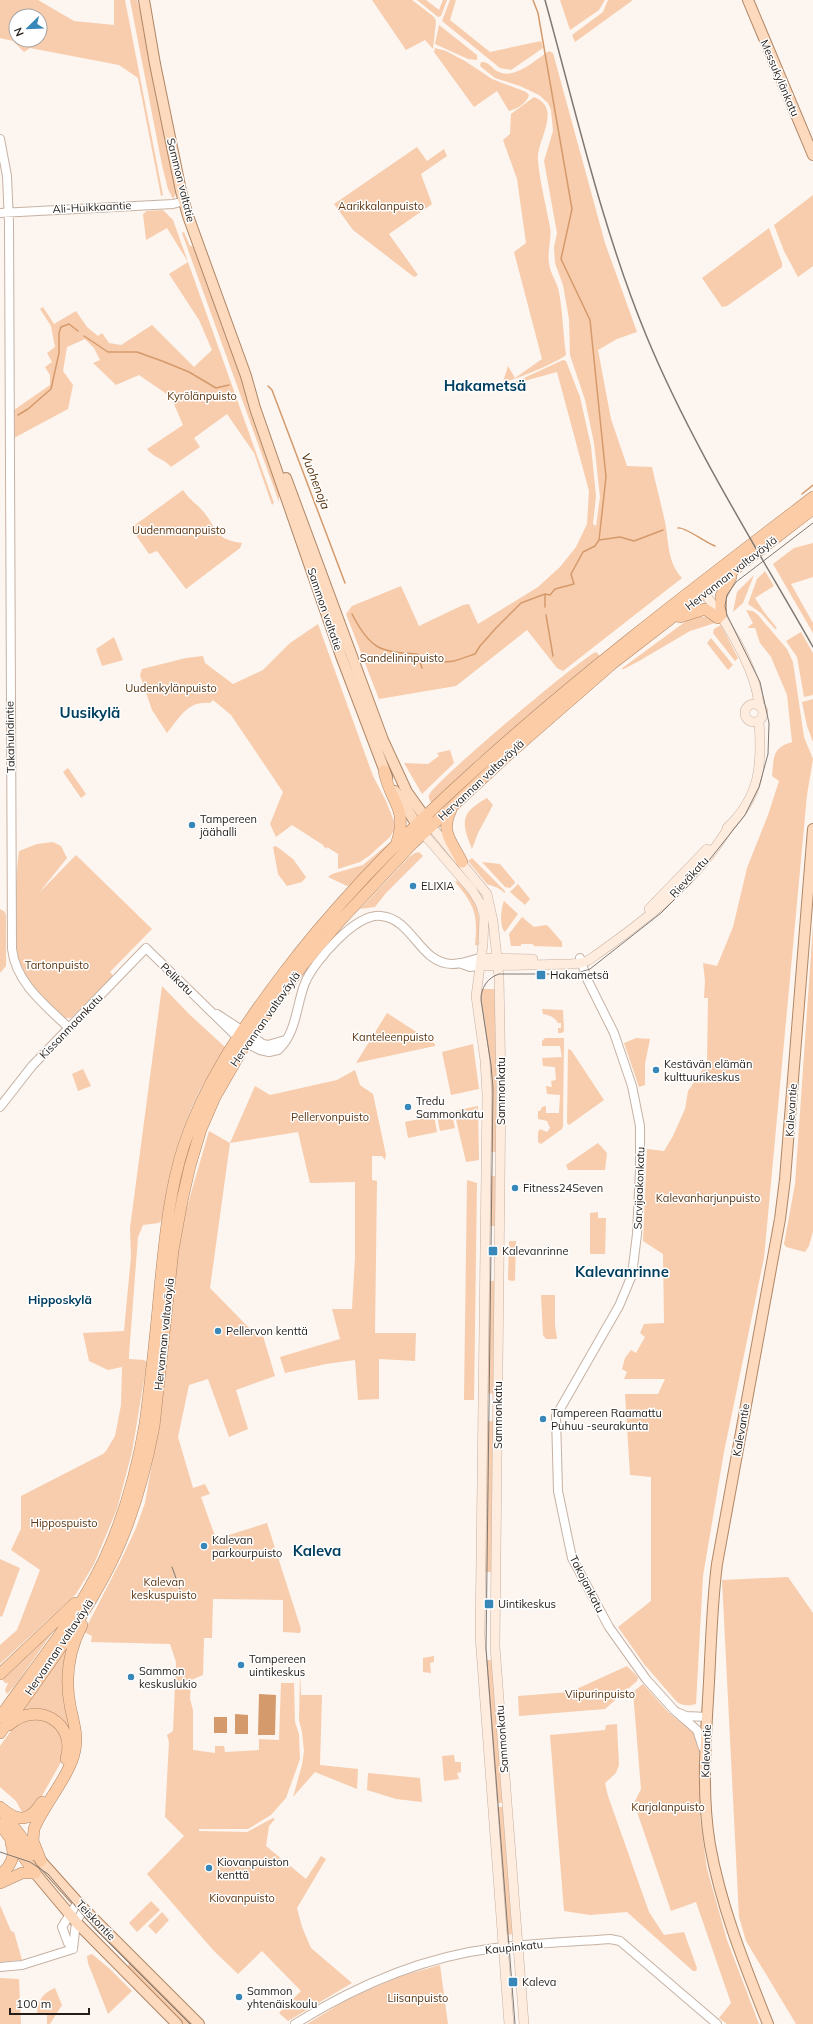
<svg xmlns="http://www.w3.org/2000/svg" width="813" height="2024" font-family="Mulish,sans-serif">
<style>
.green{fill:#f7cdad;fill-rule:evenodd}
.water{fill:#d59a6b}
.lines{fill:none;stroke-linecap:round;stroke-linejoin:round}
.stream{stroke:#d59a6b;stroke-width:1.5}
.tertiary-casing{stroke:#c6b2a4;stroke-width:10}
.secondary-casing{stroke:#c6b2a4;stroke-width:10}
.primary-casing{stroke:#af8766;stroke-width:12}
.trunk-casing{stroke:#af8766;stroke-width:12}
.tertiary{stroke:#fff;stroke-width:8}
.secondary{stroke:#feecde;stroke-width:9}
.primary{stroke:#fdd9bd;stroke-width:10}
.trunk{stroke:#fccca7;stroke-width:11}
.tram{stroke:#807973;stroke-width:1}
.rail{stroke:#807973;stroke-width:1.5}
.poi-dot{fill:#3887b9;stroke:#fff;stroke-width:1.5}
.labels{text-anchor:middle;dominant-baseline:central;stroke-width:3;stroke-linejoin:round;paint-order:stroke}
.street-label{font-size:11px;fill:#231c17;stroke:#fff}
.park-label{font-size:11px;fill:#5c340f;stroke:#fff}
.poi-label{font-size:11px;fill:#231c17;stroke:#fff;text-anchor:start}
.water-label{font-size:12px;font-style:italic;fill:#522c05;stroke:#fff}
.neighbourhood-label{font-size:12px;font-weight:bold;fill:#003f60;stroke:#fff}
.district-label{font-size:15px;font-weight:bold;fill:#003f60;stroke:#fff}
</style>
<rect width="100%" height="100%" fill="#fdf5ef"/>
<path class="green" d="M0,0H38L74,21L114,25V0H125L163,195L161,196L138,78L119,65L30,48L24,52L13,41L0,38ZM16,16H40V40H16Z
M130,0H137L144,23L176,194L173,199L168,189L162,165Z
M372,0H412L434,17L436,21L433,49L425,40L406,50Z
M417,0H426L439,10L443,0H447L441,16L438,17Z
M450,0H456L450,20L490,52L541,41L543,48L511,70L500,68L442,21Z
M560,0H605L599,10L570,30Z
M608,0H633L575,42L572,35L603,12Z
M439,25L477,55V60L468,59L435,44Z
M435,48L446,51L465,61L492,79L526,92L529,95C527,103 517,109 509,111L497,91L474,107L434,52Z
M549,51L553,53L605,243L637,332L617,339L598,350L611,419L627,466L652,467C656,485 661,504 665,522C669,542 667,562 682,578L563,671L557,668L527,630L456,686L379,699L346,614L352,606L401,586L419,626L463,605L469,604L478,624L538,587L560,567L576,547L587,524L589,491L557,372L503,387V385L513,383L563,360L566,361L580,397L591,446L596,496L593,524L596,526L600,497L594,443L585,400L570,355L569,319L563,285L555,263L554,247L557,233L544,161L553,131L551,110L548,103L539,95L520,86L495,78L480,66L481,62C488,61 491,67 497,71C514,81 535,60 549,51Z
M534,97C564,109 535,141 538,161C540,183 546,205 550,227C552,239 547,251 549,263C550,273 557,282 559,292C563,313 563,334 566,355C558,362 513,381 503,382L508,366L515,378L542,359L514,252L526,243L517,179L503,140L510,134L511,114Z
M417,147L427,161L444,149L447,156L421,174L432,204L389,234L418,275L414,277L353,230L334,204Z
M813,195V266L798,277L784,251L774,225Z
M163,210L173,220L274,503L272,505L254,453L227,414L194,438L200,447L171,467C164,458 153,458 147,449L183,425L171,397L139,375L116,385L93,363L100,360L94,348L85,339L67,347L63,371L73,385L68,409L14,438V410L50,385V375L45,367L52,362L47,353L55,347L51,326L40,309L43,307L54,324L76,311L87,327L98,336L102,333L109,343L121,345L152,325L194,367L212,350L199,320L169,274L188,262L167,228L146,240L143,214L147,211Z
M769,228L782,263V267L727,306L722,307L702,278Z
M184,232L190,246H192L201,260L265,445L279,491V502L182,233Z
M183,490C189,499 193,501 200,508C218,526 211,539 242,543L240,548L186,589L157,551L149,554L131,528Z
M813,543V577L791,584L813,623V633L773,564L794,548Z
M765,571L774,586L755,598L764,612L777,628L775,629L761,613L748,604L757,579Z
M754,575L743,603L733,612L737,592Z
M746,610L753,611L758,615L787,649L793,662L804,737L813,759L807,795L764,1258L724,1452L703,1576L696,1704C689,1706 683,1706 677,1702L644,1664L618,1627L651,1601V1477L630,1475L625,1394H658L665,1379H624L627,1372L622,1369L625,1358L631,1350L636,1353L645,1337L640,1333L644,1324L664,1323L663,1254L643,1241L647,1149L664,1151L673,1136L685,1109L688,1091L707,1063L708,998H704L705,981L703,963L717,966L733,927L747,868L768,815L779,781L772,776C774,757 772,748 792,742L787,695L771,657L760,643L755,628H747L753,623Z
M699,616L712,618L715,623L690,631L639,661L624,669H621L689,619Z
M318,624L373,776L386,801L394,821V830L390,837L369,856L360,862L338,869V854L327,847L326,849L323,845L292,825L276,837L270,824L283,792L231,715L213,700L210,703C188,700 179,718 167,733L152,710L140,675L142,669L186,658L203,656L205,663L233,684L263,670L290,643Z
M721,625L738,658L735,661L713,633L714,629Z
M801,632L813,653V695L804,697L797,657L786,641Z
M114,637L123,660L102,666L96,649Z
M711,638L733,665L728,670L707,643Z
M596,652L600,656L478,759L432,803C430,801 428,798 429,795C434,782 582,657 596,652Z
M813,699V742L807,726L802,702Z
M450,750L454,763L422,794L404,763L428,764L439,756L437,753Z
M68,768L86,794L81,798L63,772Z
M487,798L493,805L478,833L472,849C461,822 460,813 487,798Z
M395,838L351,885L347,886L328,877L332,874L363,865Z
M53,842L61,846L67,858L39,893L76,855L152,929L110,972L113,976L71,1018H65C49,1003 30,988 20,968C12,951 16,870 19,851L37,844Z
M276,846L293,859L306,877L302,882L287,886L278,874L273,847Z
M419,852L423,856L386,893L375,907L360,909L409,857L415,853Z
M472,858L505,891V893L498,888L487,884L468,861Z
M482,862L500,864L515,882L514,884L510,888L505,887Z
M457,881C481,898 480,920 480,946L475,945C478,915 475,905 455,882Z
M518,884L530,899L525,905L510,892Z
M504,901L518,914L505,932C499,927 501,908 504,901Z
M0,909L5,912L6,916V966L0,973Z
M522,917L534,927L546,925L548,926L562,942V947L534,946L533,944H521V946H511L509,934Z
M813,925V1231L809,1246L805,1252L786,1247L784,1244L795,1184Z
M162,986L189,1014L225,1047C217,1062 207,1077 199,1092C179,1131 169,1176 162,1219L159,1223L143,1225L138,1237L129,1355V1359L144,1360L147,1362L132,1452L117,1509L94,1564L76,1594L0,1664V1645L17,1630L40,1570L11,1550L21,1529V1496L103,1454L106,1451L115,1436L121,1405L122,1367L108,1370L89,1361L83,1333L124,1331L131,1256L130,1228Z
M479,989H497L499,1152H488Z
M542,1009L563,1010L564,1031L562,1033H558V1028H561V1023H558C555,1017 549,1015 543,1014Z
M387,1013L435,1044V1046L356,1063Z
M545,1038H564L563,1126L562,1129L541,1144L538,1142V1132L540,1129L547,1132L550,1128L547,1121L538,1119V1111H540L542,1107L546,1106V1113H559L560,1095L547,1094L546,1086L552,1087L551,1081L556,1080L555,1067L543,1066L542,1058L562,1057L560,1046H542V1041Z
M636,1038L650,1039L645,1064V1085L639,1087L624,1043Z
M473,1044L479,1089L451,1095L442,1052Z
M568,1049L571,1050L604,1100L569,1125L567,1123Z
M83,1069L91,1086L78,1091L72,1074Z
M355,1070L360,1085L373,1094L386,1155L385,1160L382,1156H372V1180L377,1181L375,1333H416L415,1361L379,1359V1399L358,1400L355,1360L326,1364L285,1373L280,1357L340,1339L332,1309H352L355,1257V1182L310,1183L298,1132L230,1143L210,1288L258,1337L263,1336L275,1376L236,1390L248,1429L229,1437L208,1379L189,1385L178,1437L193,1488L205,1484L210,1494L201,1497L216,1539L267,1523L301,1629L300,1633L283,1632V1600L213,1599L212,1638H204L203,1675L191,1680L190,1699L193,1710V1750L215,1753V1746H224L225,1752L259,1750V1739L279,1740L281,1683H294L295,1722L299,1734L300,1759L286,1798L271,1815L248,1829H199V1831L247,1832L273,1818L275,1819L269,1826L266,1846L306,1879L321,1856L326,1859L297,1908L302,1927L311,1948L352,1983L288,2021L279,2013L301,1991L262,1951L238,1974L214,1951L147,1874L184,1836L165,1817L169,1742L167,1735L173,1731L176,1662L170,1644L91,1642L92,1636L84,1632L121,1560L136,1528L145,1503L160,1418L180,1231L209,1131L230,1143L255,1086L270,1095L337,1080Z
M478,1106L479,1160L466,1162L454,1111Z
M451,1111L455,1128L440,1131L437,1115Z
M434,1116L437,1132L408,1138L405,1122Z
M598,1143L607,1153L605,1170H568L566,1165Z
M488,1176H498V1226H487Z
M467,1180L477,1183L474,1400H464Z
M598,1212V1218H606L605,1254H590V1213Z
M509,1241H516L515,1280L513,1281L508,1280Z
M486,1281H498L496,1394L486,1393Z
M541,1295H555V1325L557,1339H546L543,1335Z
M485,1421H495L494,1572H483Z
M0,1559L20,1568L2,1617L0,1616Z
M788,1577L813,1613V2024H796L746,1941L739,1917L722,1580Z
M57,1626L16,1684L7,1694L5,1690L8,1683H5L2,1679Z
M70,1640L74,1738L59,1719L16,1717Z
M434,1656V1662L430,1663L431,1673L423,1672V1658Z
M484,1660H493L505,1799H502V1803H494Z
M627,1666L638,1677L637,1681L605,1709L519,1716L518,1696L570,1692Z
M300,1673L301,1695H322L320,1765L358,1769L357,1789L315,1772L293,1797L302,1765L304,1751L302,1732L299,1720Z
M643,1684L669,1713L694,1733L699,1747L700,1818L707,1869L727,1940L759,2024H727L719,2018L731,2003L696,1902L671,1911L634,1803L641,1789L633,1692Z
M45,1718L60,1730L65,1755L34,1810L23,1814L16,1801L0,1787V1746L15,1725L22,1720Z
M617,1724L619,1765L616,1773L605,1783L608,1796L649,1912L664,1935L684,1932L697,1968L696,1971H693L627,1912L590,1915L564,1911L550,1735L605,1730L606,1725Z
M454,1755L455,1762H461V1772L457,1773L459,1779L444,1781L442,1756Z
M368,1773L420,1778L422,1802L396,1799L367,1790Z
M497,1807H505L514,1934L505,1935Z
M151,1901L160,1910L137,1932L129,1923Z
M0,1905L11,1931L14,1932L22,1960L0,1962Z
M162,1912L169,1920L156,1934L148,1926Z
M92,1954L110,1969L132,1991L108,2014L88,1963L87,1956Z
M132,1961L195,2024H181L125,1968Z
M440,1965L448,2024H307L348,1999L398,1977Z
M0,1978L19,1979L21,2024H0Z
M55,1988L62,2005L50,2024H47V2015L37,2013C39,1999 42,1994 55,1988Z"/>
<path class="water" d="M259,1694L276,1695L275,1735H258Z
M235,1714L248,1715V1734H235Z
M214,1717H227V1733H214Z"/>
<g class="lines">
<path class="stream" d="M533,0L538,13L572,209L561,259L590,320L606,477L599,540
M84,336L108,352H137L162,361L189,372L216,388L229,385
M268,386L272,390L345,583
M18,415L28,409L51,389L59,353V333L61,327L69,324L78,331
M802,494L813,485
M678,528C684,526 706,543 715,546
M545,607V595
M352,614C369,647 379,653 417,654C425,660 444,663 454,661C461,659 469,656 475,654L480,646L496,628L521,603L545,594L550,595L555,589L574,584L571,574L583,552L595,546L599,540L620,537L634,541L663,530
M546,615L553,656
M421,657L420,662L422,668"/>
<defs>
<path id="tertiary" d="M0,139L7,176L9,222L12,949C16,983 45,1005 68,1027
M0,213L173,204L184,201
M580,958L587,979L614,1033L632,1086L640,1126V1170L637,1234L632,1275L619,1306L556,1416L558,1491L572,1558L609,1627L646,1679L674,1710L697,1730L703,1748
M459,963L470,967L480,966
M217,1014L263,1044L268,1045L285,1040
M0,1107L32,1066L146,948L235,1035L246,1043L260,1050L269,1052L278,1050C297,1033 296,1005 305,983C314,961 356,913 381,916C413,919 419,963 452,964C461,964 471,960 481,958
M679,1713L686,1716L707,1717
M73,1949L68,1943L62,1927L78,1902
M73,1949L76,1922L84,1909
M0,1967L22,1965L73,1949
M295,2024C357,1985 422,1957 495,1948C533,1943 572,1942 610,1939L620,1941L717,2024"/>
<path id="secondary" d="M700,588C724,617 756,668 759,706
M745 713a9 9 0 1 1 18 0a9 9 0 1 1-18 0Z
M431,826L487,894L493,921L499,977L501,1087L495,1647L524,2024
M727,828C761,796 762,764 759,721
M423,833L472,890L480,903L484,915L483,944L476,996L485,1060L487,1095L480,1636L509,2024
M649,909L707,849
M481,958L533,959
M480,966L571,964L581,963L589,960C643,922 696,883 730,825"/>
<path id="primary" d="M144,0L155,64L181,191L188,216L246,376L255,408L341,656L387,777
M748,0L813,155
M286,478L383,740L407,792L429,823
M395,791L421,831
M41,1861L84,1909L199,2024
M35,1873L76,1922L177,2024
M768,2024C745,1966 721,1907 710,1845C701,1792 706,1736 709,1682C711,1643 712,1603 717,1564L780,1219L785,1179L813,829"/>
<path id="trunk" d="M721,615V596L731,577
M680,617L705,609L718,618
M384,771C390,803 408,806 397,842
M451,810C440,833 452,841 462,862
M0,1674L75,1603
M0,1717C36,1666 77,1617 104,1560C124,1517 137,1471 145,1424C151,1378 156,1333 160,1287C165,1238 169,1191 184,1145C204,1084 241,1030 279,979C337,901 405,833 476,769C583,672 698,585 813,497
M9,1725C37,1700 77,1722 66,1759
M0,1733C38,1679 80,1625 110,1565C132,1521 145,1474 154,1426L173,1250L182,1201L190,1166L201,1129L215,1097L250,1036L302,966L339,922L413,843L511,752L612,664L813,509
M0,1807C18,1822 29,1823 42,1802
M2,1811L35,1855
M0,1824L35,1873
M41,1861L33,1841L34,1829C44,1804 70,1776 75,1750C78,1734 73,1721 70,1705C65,1678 69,1650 82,1625
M0,1875C11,1866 16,1856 11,1843
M0,1883L22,1873H35"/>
</defs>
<use href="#tertiary" class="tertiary-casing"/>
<use href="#secondary" class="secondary-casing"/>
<use href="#primary" class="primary-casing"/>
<use href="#trunk" class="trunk-casing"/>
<use href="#tertiary" class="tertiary"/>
<use href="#secondary" class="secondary"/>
<use href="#primary" class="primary"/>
<use href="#trunk" class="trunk"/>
<path class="tram" d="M172,1567L181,1592
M0,1852L30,1862L48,1874L96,1930L190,2024
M515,2024L486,1648L493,1088L491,1065L481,1000C481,988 487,978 499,974H574L590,969L661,913L691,883L745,815L759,787L768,754L769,723L760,682L727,615L725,606L727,595L736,582L813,523"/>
<path class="rail" d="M545,0C576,112 602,228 646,335C691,444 755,545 813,647"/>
</g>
<g class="poi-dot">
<circle cx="192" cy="825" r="4"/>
<circle cx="413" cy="886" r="4"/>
<rect x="536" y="970" width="10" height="10" rx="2"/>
<circle cx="656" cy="1070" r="4"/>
<circle cx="408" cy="1107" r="4"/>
<circle cx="515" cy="1188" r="4"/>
<rect x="488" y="1246" width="10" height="10" rx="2"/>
<circle cx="218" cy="1331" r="4"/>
<circle cx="543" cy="1419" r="4"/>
<circle cx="204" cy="1546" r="4"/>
<rect x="484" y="1599" width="10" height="10" rx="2"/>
<circle cx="241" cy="1665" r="4"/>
<circle cx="131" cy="1677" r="4"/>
<circle cx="209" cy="1868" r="4"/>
<rect x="508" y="1977" width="10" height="10" rx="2"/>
<circle cx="239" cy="1997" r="4"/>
</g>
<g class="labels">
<g class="street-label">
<text transform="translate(780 78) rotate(67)">Messukylänkatu</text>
<text transform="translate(181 180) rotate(76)">Sammon valtatie</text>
<text transform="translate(92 207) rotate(-3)">Ali-Huikkaantie</text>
<text transform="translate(731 573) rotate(-38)">Hervannan valtaväylä</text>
<text transform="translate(325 609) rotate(71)">Sammon valtatie</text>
<text transform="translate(10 737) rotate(-91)">Takahuhdintie</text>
<text transform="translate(481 780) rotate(-43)">Hervannan valtaväylä</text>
<text transform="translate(689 877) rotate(-47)">Rieväkatu</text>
<text transform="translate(177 979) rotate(44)">Pelikatu</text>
<text transform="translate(265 1019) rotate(-55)">Hervannan valtaväylä</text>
<text transform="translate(71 1026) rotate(-46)">Kissanmaankatu</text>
<text transform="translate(501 1091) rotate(-90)">Sammonkatu</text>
<text transform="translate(791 1110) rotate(-86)">Kalevantie</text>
<text transform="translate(639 1188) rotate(-88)">Sarvijaakonkatu</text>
<text transform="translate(164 1334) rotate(-84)">Hervannan valtaväylä</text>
<text transform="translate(498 1415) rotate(-90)">Sammonkatu</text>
<text transform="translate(741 1430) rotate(-80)">Kalevantie</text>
<text transform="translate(587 1584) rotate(63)">Takojankatu</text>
<text transform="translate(59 1647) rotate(-56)">Hervannan valtaväylä</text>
<text transform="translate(502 1739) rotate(-94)">Sammonkatu</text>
<text transform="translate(706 1751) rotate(-88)">Kalevantie</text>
<text transform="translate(96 1920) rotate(46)">Teiskontie</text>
<text transform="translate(514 1947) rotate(-6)">Kaupinkatu</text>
</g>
<g class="park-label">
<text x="381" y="206">Aarikkalanpuisto</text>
<text x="202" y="396">Kyrölänpuisto</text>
<text x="179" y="530">Uudenmaanpuisto</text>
<text x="402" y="658">Sandelininpuisto</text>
<text x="171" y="688">Uudenkylänpuisto</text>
<text x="57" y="965">Tartonpuisto</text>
<text x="393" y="1037">Kanteleenpuisto</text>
<text x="330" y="1117">Pellervonpuisto</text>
<text x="708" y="1198">Kalevanharjunpuisto</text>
<text x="64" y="1523">Hippospuisto</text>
<text x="164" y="1582">Kalevan<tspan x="164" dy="13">keskuspuisto</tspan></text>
<text x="600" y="1694">Viipurinpuisto</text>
<text x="668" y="1807">Karjalanpuisto</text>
<text x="242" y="1898">Kiovanpuisto</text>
<text x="418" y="1998">Liisanpuisto</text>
</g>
<g class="poi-label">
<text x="200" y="819">Tampereen<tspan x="200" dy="13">jäähalli</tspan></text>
<text x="421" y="886">ELIXIA</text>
<text x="550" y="975">Hakametsä</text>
<text x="664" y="1064">Kestävän elämän<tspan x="664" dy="13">kulttuurikeskus</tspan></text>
<text x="416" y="1101">Tredu<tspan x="416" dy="13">Sammonkatu</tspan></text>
<text x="523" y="1188">Fitness24Seven</text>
<text x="502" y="1251">Kalevanrinne</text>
<text x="226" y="1331">Pellervon kenttä</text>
<text x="551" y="1413">Tampereen Raamattu<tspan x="551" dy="13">Puhuu -seurakunta</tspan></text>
<text x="212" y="1540">Kalevan<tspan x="212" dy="13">parkourpuisto</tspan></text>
<text x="498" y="1604">Uintikeskus</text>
<text x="249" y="1659">Tampereen<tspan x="249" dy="13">uintikeskus</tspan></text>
<text x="139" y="1671">Sammon<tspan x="139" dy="13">keskuslukio</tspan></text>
<text x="217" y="1862">Kiovanpuiston<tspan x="217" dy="13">kenttä</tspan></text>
<text x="522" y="1982">Kaleva</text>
<text x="247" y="1991">Sammon<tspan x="247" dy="13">yhtenäiskoulu</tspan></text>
</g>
<g class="water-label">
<text transform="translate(316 481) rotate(69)">Vuohenoja</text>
</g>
<g class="neighbourhood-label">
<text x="60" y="1299">Hipposkylä</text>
</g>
<g class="district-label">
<text x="485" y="385">Hakametsä</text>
<text x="90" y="712">Uusikylä</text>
<text x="622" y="1271">Kalevanrinne</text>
<text x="317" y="1550">Kaleva</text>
</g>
</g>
<g transform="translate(28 28) rotate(247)"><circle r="19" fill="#ffffff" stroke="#a7a4a2"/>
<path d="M0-3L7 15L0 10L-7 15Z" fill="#3887b9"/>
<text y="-6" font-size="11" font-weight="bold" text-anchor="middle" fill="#231c17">N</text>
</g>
<path d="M10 2008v6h79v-6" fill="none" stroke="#231c17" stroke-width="2"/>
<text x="16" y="2008" font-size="12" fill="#231c17" stroke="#ffffff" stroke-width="3" paint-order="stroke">100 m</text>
</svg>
